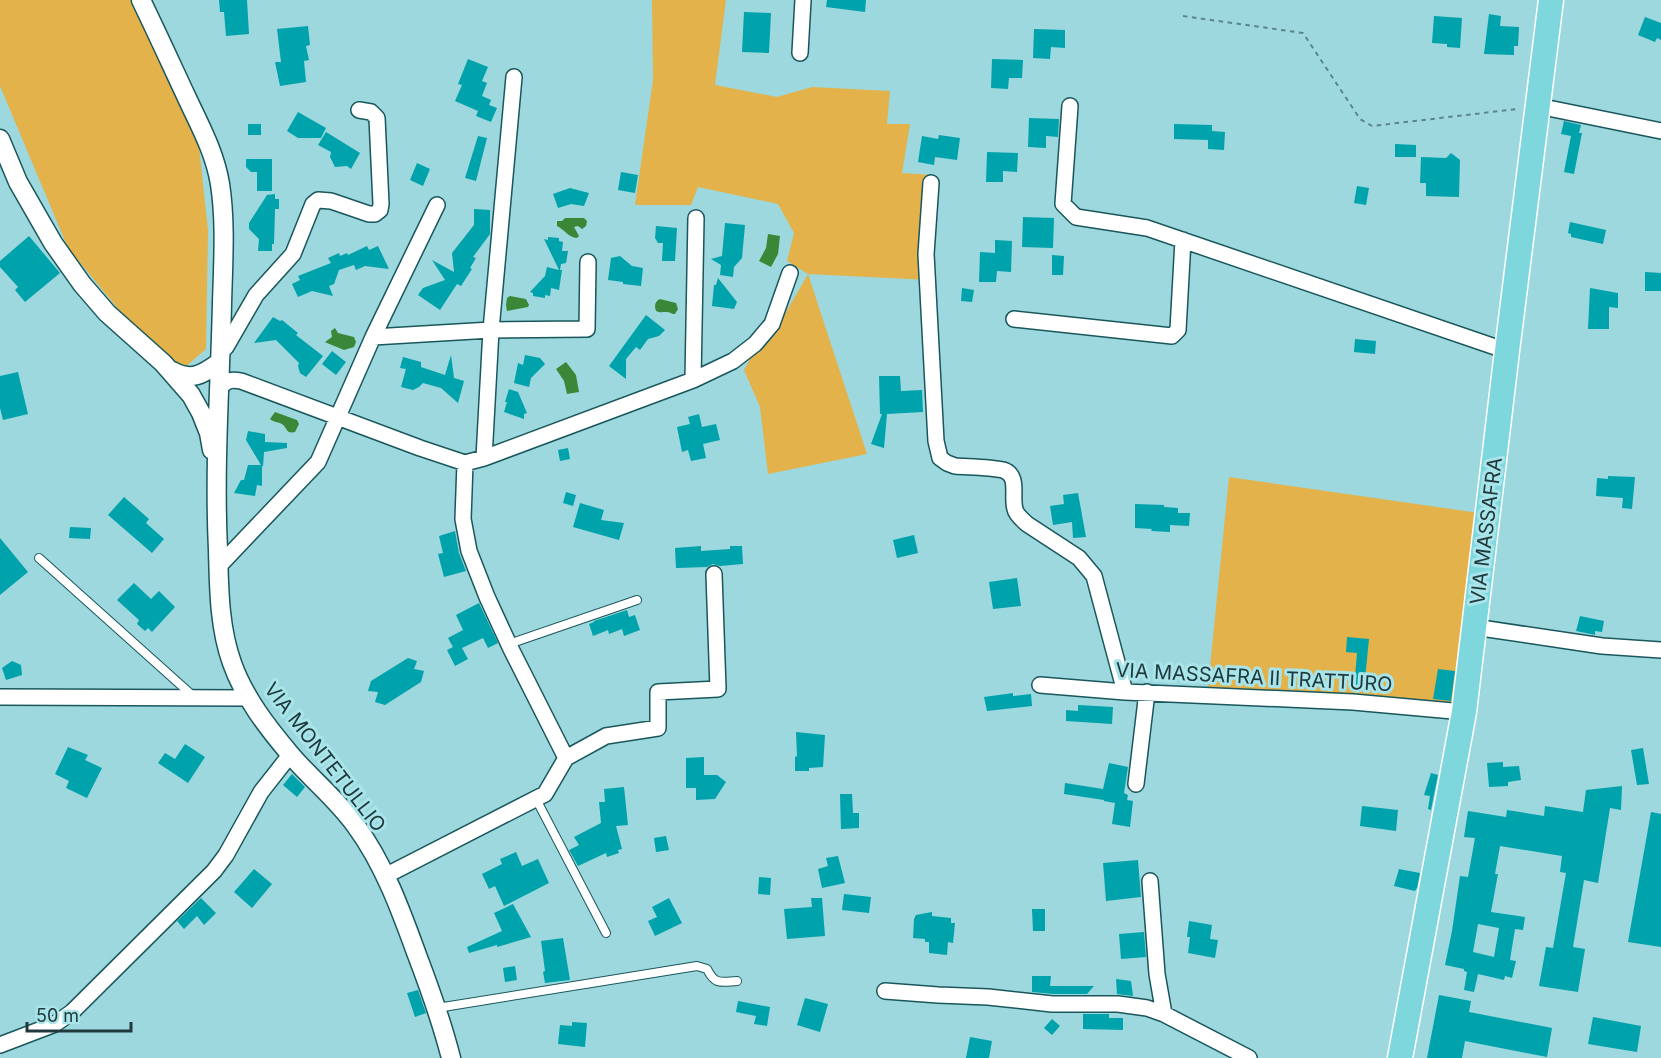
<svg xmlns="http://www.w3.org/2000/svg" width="1661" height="1058" font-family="Inter,sans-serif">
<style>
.green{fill:#e3b24a}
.water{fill:#3a8738}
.building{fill:#00a2ac;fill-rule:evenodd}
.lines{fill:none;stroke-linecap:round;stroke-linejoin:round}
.service-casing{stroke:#19575c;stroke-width:10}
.minor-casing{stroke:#19575c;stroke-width:18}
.tertiary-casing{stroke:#19575c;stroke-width:21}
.primary-casing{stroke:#fff;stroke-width:27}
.path{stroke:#5c8589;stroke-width:2;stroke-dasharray:4.5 4.5;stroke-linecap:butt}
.service{stroke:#fff;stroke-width:8}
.minor{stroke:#fff;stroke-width:15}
.tertiary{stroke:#fff;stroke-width:18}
.primary{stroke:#7fd7de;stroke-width:24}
.labels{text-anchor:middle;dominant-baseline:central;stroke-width:6;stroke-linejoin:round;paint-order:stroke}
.street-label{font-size:20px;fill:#21393c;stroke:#a8e5ea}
</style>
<rect width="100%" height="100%" fill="#9cd8dd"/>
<path class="green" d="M0,0H133L199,147L208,230L206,349L183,369L137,332L68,248L0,86Z
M652,0H726L715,85L777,97L812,87L890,91L887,124H910L902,173L934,175L929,280L808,274L787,261L794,233L778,204L698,187L691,205H635L653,80Z
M808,274L867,454L768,474L760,407L744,370L750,359L778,326Z
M1229,477L1486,514L1458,708L1208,687Z"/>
<path class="water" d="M565,218H584L587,221L586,226L582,229L578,226L574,227L579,236L577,238C569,238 564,229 557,226V221H562Z
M768,234L780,236L778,254L771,267L759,261L766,248Z
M510,296L526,299L529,305L528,307L507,311L506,305L507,298Z
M660,299L676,303L678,309L675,314H673C665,310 662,314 656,311C654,306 655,301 660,299Z
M335,328L338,333L354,337L356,342L354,347L344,350L327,343L325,342L332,337L331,331Z
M566,362L576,375L579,392L567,394L564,381L556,369Z
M275,412L297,420L299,424L295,432C286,434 288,429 282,424C278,422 273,422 270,419Z"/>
<path class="building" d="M219,0H247L249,34L226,36L224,12H220Z
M827,0H866L865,12L826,7Z
M744,12L771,13L769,53L742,52Z
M1489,14L1501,16L1500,26L1519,27L1518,46H1514V55L1484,54Z
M1434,16L1462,18L1460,48L1447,47V44L1432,43Z
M1645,17L1661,23V40L1657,38L1655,42L1638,35Z
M308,26L310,45L306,46L309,60L304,61L306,82L280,86L275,62H281L277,29Z
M1034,29L1065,30V48L1051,47L1050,59L1033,58Z
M468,59L488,67L482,81L487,83L482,96L491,100L489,105L497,108L491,122L476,116L478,111L455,101L462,85L458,84Z
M992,59L1023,60L1022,78H1009L1008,89L991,88Z
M298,112L326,128L321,138H298L287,131Z
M1029,118L1059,119L1058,137L1046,136V148L1028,147Z
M1564,121L1581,125L1579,133H1582L1574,174L1564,172L1571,136L1561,134Z
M248,124H261V135H248Z
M1174,124L1212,125V131L1225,132L1224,150L1208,149V140L1174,139Z
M326,132L360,153L351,169L347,166L335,167L330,157L331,152L318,145Z
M939,135L960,138L957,160L935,157L934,165L918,162L922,136L938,139Z
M478,136L487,138L476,181L465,178Z
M1395,144L1416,145V157H1395Z
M987,152L1018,153L1017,172L1003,171V182H986Z
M1451,153L1460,160L1459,197L1426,196V183H1420L1421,157L1446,158Z
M246,159H272V191H257V172H251L246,167Z
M417,163L430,169L423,186L410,180Z
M621,172L638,175L635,193L618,190Z
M1357,186L1369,188L1366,205L1354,203Z
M570,188L589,193L584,206L571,204L558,208L553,194Z
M275,194V199H279V209H275L274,244H272V251H258L259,239L249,229V223L267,195Z
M474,209L490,210V234L473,257L476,258L470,268L472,269L461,286L457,284L440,310L418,295L423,288L445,280L432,260L454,272L452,253L474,225Z
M1023,217L1054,218L1053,248L1022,247Z
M1570,222L1606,230L1603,244L1571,237V234L1568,233Z
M725,223L745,225L742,258L734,267L733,277L720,275L721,265L711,259L722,256Z
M656,226L677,228L675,261H662L663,243H658L655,238Z
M29,236L60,273L25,302L15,290L18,287L0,267V261Z
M548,237L559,238V241L563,242L562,251H568L566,263L561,264L560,270H562L559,290L551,288L550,296L545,295V298L533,296V293L530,292L545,276L547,267L559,270L544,239L548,240Z
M995,240L1012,241L1011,272L997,271L996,282H979L980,252L995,253Z
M367,246L369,250L378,246L389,269L365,266L356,270L354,265L339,270L334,284L329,286L333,296L312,291L298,297L292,284L300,280L298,276L331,263L328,258L339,253L340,256L347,253L348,255Z
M1052,255L1064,256L1063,275H1052Z
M620,256L632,266L643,268L641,286L623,284V282L608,280L611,258Z
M1645,272L1661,273V291H1645Z
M718,278L737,302L734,309L712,306L714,285H716Z
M962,288L974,290L972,302L961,301Z
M1590,288L1618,293V308L1609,307V329H1588Z
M646,315L665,330L659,336L648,339L640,350L636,347L626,359V379L609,366Z
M273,317L280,321L282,320L298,333L296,335L323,356L306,377L300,373L298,366L299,363L276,340L254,343Z
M1355,339L1376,341L1375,354L1354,352Z
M332,351L346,362L336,375L322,364Z
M451,355L454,378L464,381L458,403L441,388L423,383L419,387L413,390L401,387L406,369L400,368L403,357L421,362V367L445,375Z
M525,355L540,358L545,364L531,378L529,387L514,383L518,363L523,365Z
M18,372L28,414L3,420L0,408V376Z
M879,376H900L901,391L922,390L923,412L887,414L884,448L871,444L882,414H880Z
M509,389L518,392L527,413L524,414V419L504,412L507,402H505Z
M699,414L702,427L716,424L720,440L703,444L706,458L691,461L688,450L682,452L677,427L690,424L688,417Z
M248,431L265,434V442L287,443V448L264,452L263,467L262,465V486L257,485L255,496L234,493L241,480H244L248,465H261L246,440Z
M568,448L570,459L560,461L558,450Z
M1608,476L1635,477L1632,509L1622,508L1623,498L1596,496L1597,478L1608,479Z
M566,492L576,495L573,506L563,503Z
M1078,493L1086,537L1073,538L1072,522L1053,525L1050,506L1064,504L1063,495Z
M124,497L149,519L146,523L164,539L152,553L108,515Z
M580,503L604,510L601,520L624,523L619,540L573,527Z
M1135,504L1164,505V507L1178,508V513H1190L1189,526L1170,525V532L1151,531L1152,529L1135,528Z
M70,527L91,528L90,539L69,538Z
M455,531L459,553L466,571L444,577L438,554L443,553L439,536Z
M914,535L918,553L897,558L893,540Z
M0,538L28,572L0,595Z
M701,546V551L730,549V546H742L743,564L720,566L713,564L707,567L676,568L675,548Z
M1017,578L1021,606L993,609L989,582Z
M134,583L151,599L159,591L175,607L152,632L148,628L145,631L137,624L139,620L117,600Z
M479,603L498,643L488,648L483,638L462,648L468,659L455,666L447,650L453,647L448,638L463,630L456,615Z
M627,610L629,617L635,615L640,630L624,636L622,629L609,634L608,630L593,636L589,624L594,622V621Z
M1580,616L1604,621L1602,632L1595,631V635L1576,631Z
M1347,637L1369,639L1364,689L1354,688L1357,653L1346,652Z
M408,658L417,661L414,669L424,671L421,682L385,705L375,702L378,692L368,691L371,681Z
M12,661L21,665L22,675L6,680L2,668Z
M1438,669L1455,671L1451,701L1433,699Z
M1013,693V696L1031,694L1032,706L987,711L984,697Z
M1078,705L1113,707L1112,724L1066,721V710L1078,711Z
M796,732L825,735L823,767L809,768V771H795V757L797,756Z
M185,744L205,757L188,783L158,763L165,753L175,759Z
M68,747L88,755L85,760L102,768L87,798L66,788L69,781L55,774Z
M1643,748L1649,784L1637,785L1631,750Z
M704,757V775H717L726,782L715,799L696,800V788H686V758Z
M1503,762V767L1519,766L1521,780L1508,782V786L1489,787L1487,763Z
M1109,763L1128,767L1124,793L1128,795L1127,800L1133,801L1130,827L1112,824L1115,803L1104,801V800L1064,794L1065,783L1103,789Z
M1431,773L1438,775L1431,810L1428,809L1430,796L1424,795Z
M292,774L305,787L297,797L283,785Z
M1622,786L1621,810L1610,808L1598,883L1584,880L1573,947L1585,949L1578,992L1539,986L1546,947L1553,948L1566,873L1560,872L1562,856L1500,846L1495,874H1498L1491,912L1525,917L1523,930L1515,929L1510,960L1516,961L1512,978L1505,976L1504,980L1478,974L1474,992L1464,990L1467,972L1464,971V969L1445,965L1452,931L1460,876L1468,877L1475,838L1464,837L1468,811L1506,817L1507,810L1544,816L1545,806L1583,812L1586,790ZM1478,924L1499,928L1494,957L1473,952Z
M624,787L628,825L616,826L622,849L618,850L619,853L607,857L606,853L578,866L569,850L579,845L574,837L601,823L599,802H605L604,789Z
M840,794H852L853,813H859V828L841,829Z
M1362,806L1398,810L1396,831L1360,826Z
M1651,812L1661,814V947L1628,942Z
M666,836L669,850L656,852L654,838Z
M516,852L522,866L538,859L549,883L504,906L495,886L489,889L482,874L502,864L500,859Z
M838,856L845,883L822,888L818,869L828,866L826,858Z
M1138,860L1141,897L1106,901L1103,863Z
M254,869L272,884L252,908L234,892Z
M1399,869L1420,873L1417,888L1415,891L1394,886Z
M759,877L771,878L770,895L758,894Z
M844,894L871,897L869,913L842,910Z
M201,898L216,913L204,925L197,916L184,929L177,921Z
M669,898L682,923L655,936L648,921L657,917L652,907Z
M811,898H822L825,936L787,939L784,909L812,907Z
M513,904L531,937L497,947V945L469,953L467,947L502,931L494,913Z
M1032,909H1045V931H1033Z
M932,912V916L951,918V923H955L953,943L948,942L947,955L929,953V942H925V939L913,938L914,919L916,915Z
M1189,921L1212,925L1210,939L1218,940L1215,958L1188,953L1190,937H1187Z
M1144,932L1146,957L1121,959L1119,934Z
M563,938L570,980L545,983L543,972L545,971L541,941Z
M515,966L517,980L505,982L503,968Z
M1032,976H1051L1050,986H1094L1087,994H1053L1032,992Z
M1116,979L1131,981L1133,996L1117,994Z
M418,990L426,1013L415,1017L407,993Z
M1439,995L1471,1001L1469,1012L1552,1028L1547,1057L1465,1041L1462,1058H1427Z
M805,998L828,1004L820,1032L797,1025Z
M738,1001L770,1007L767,1026L754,1024L756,1016L736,1012Z
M1083,1014H1109V1018H1123V1030L1083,1029Z
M1593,1017L1641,1026L1637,1052L1588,1044Z
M1052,1019L1060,1026L1052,1035L1044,1028Z
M572,1022L587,1023L585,1047L558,1044L560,1025L572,1026Z
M970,1037L992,1041L989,1058H966Z"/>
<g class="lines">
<defs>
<path id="service" d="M39,558L193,696
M509,644L637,600
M536,799L606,933
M437,1008L697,966L707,969C715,985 720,982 737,981"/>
<path id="minor" d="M800,53L803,0
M1070,106L1063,204L1076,217L1147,228L1507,351
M1538,106L1661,131
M931,183L926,254L936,441L940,458L947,463L955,466C968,467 990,467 1003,470C1020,475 1011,497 1015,509C1016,515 1023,520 1027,524L1079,558L1094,576L1125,692
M1014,319L1172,336L1178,330L1183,240
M373,337L491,330L587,329L588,262
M221,352L226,347L256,295L293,254L313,204L318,200L331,201L369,214H375L380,210L381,204L377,118L371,112L359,110
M693,380L696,218
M220,388C227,380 231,379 241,381L420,448L465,463L484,458L693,380L733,361L755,344L772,324L790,273
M484,458L491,330L514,77
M465,463L463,519L469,551L487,597L511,649L566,758
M219,566L318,462L373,337L437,205
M1474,627L1602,646L1661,650
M1040,685L1125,692L1353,702L1464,712
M0,697L248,698
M1136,784L1147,692
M385,876L545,794L566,758L606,736L658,728V692L718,689L714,574
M1150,881L1157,974L1164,1014
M885,991L938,995L988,997L1052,1004H1118L1147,1008L1164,1014L1249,1058
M0,1045L55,1024L72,1012L214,871L226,855L261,792L290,755"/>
<path id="tertiary" d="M141,0C157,33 172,66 187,98C200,126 215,153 220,184C226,223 223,264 222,304C220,386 214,468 218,550C219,587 219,627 232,663C244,697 267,727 290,754C311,779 337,799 356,826C384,864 401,911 417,955C430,989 442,1023 451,1058
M0,139L18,182L53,243L82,284L107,313L163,363L191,395L201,413L209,433L212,450
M172,371C192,382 203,374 220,362"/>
<path id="primary" d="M1400,1058L1464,712L1507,351L1551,0"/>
</defs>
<use href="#service" class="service-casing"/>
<use href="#minor" class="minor-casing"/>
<use href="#tertiary" class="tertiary-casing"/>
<use href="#primary" class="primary-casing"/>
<path class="path" d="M1183,16L1303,33L1360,119L1372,126L1517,109"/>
<use href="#service" class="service"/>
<use href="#minor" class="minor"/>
<use href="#tertiary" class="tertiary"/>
<use href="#primary" class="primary"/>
</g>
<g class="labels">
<g class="street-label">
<text transform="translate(1486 531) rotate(-83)">VIA MASSAFRA</text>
<text transform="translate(1254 677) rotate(3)">VIA MASSAFRA II TRATTURO</text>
<text transform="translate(325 757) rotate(52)">VIA MONTETULLIO</text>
</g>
</g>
<path d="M27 1022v9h104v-9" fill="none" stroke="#21393c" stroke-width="3"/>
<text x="36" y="1022" font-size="18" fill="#21393c" stroke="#a8e5ea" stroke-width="4.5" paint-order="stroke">50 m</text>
</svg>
